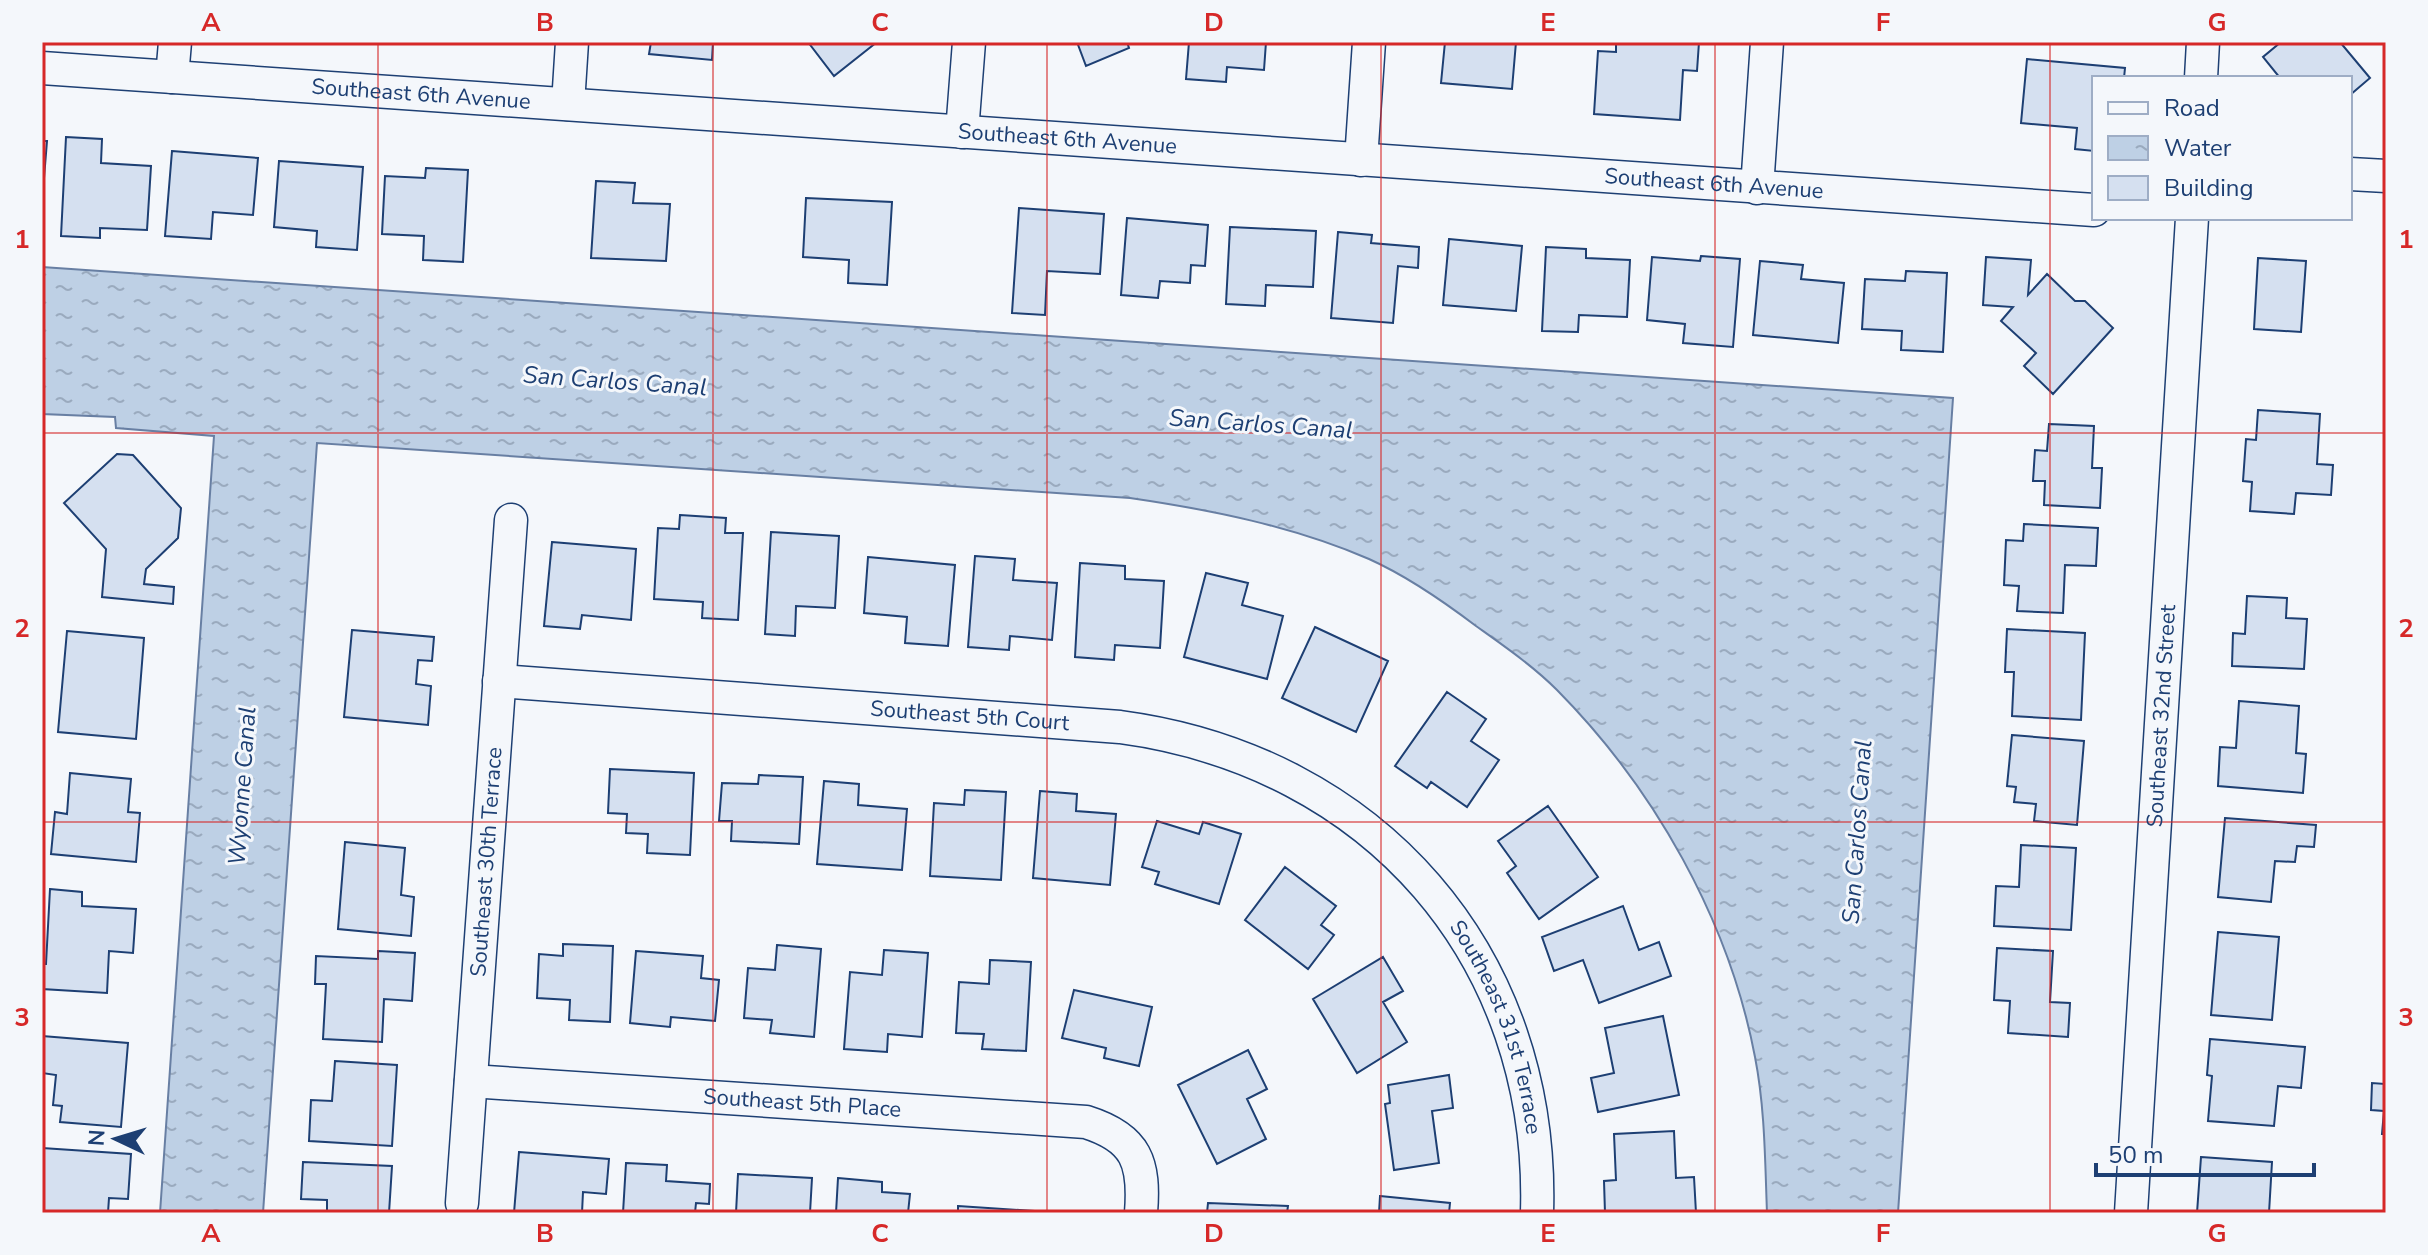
<svg xmlns="http://www.w3.org/2000/svg" width="2428" height="1255" font-family="'Nunito Sans',sans-serif">
<style>
.water{fill:url(#water-ripples);stroke:#687fa3;stroke-width:2}
.building{fill:#d5e0f0;stroke:#1d3f73;stroke-width:2}
.lines{fill:none;stroke-linecap:round;stroke-linejoin:round}
.minor-casing{stroke:#1d3f73;stroke-width:35}
.minor{stroke:#f4f7fb;stroke-width:32}
.grid{fill:none;stroke:#d62828;stroke-width:2;stroke-opacity:0.55}
.labels{text-anchor:middle;dominant-baseline:central;stroke-width:6;stroke-linejoin:round;paint-order:stroke}
.street-label{font-size:22px;fill:#1d3f73;stroke:#f4f7fb}
.water-label{font-size:24px;font-style:italic;fill:#1d3f73;stroke:#f4f7fb}
.neatline{fill:none;stroke:#d62828;stroke-width:3}
.grid-label{font-size:26px;text-anchor:middle;font-weight:bold;fill:#d62828}
</style>
<defs>
<pattern id="water-ripples" width="26" height="14" patternUnits="userSpaceOnUse" patternTransform="scale(2)"><rect width="26" height="14" fill="#bed0e5"/><path d="M2 4q2-2 4 0t4 0M15 11q2-2 4 0t4 0" fill="none" stroke="#9aaabe"/></pattern>
</defs>
<rect width="100%" height="100%" fill="#f4f7fb"/>
<path class="water" d="M42,267L1953,398L1898,1213H1767C1765,1161 1765,1108 1755,1057C1729,920 1654,788 1557,690C1533,666 1504,646 1476,626C1443,601 1407,576 1369,559C1292,526 1212,510 1130,498L317,443L263,1213H160L214,436L116,428L115,417L42,414Z"/>
<path class="building" d="M651,42H713L712,60L649,54Z
M808,42H877L834,76Z
M1077,42H1127L1129,48L1086,66Z
M1189,42H1266L1264,70L1227,67L1226,82L1186,79Z
M1445,42H1516L1512,89L1441,83Z
M1616,42H1699L1697,71L1683,70L1680,120L1594,114L1598,51L1616,52Z
M2281,42H2340L2370,78L2350,95V78H2280L2263,57Z
M2027,59L2125,68L2124,78H2094V151L2075,149L2077,128L2021,123Z
M66,137L102,139L101,163L151,166L147,230L100,228V238L61,236Z
M42,141H47L42,203Z
M172,151L258,158L253,215L213,212L211,239L165,236Z
M279,161L363,167L357,250L316,247L317,231L274,227Z
M426,168L468,170L463,262L423,260L424,236L382,234L385,176L425,178Z
M596,181L635,183L633,203L670,204L666,261L591,258Z
M806,198L892,202L887,285L848,283L849,260L803,257Z
M1019,208L1104,214L1100,274L1047,271L1045,315L1012,313Z
M1127,218L1208,225L1205,266L1191,265L1190,283L1160,281L1158,298L1121,295Z
M1230,227L1316,231L1313,287L1266,285L1265,306L1226,304Z
M1338,232L1372,235L1371,243L1419,247L1418,268L1398,266L1393,323L1331,318Z
M1449,239L1522,246L1516,311L1443,305Z
M1546,247L1586,249V258L1630,260L1627,317L1579,315L1578,332L1542,331Z
M1701,256L1740,259L1733,347L1683,343L1685,324L1647,320L1652,257L1700,261Z
M1986,257L2031,260L2028,295L2047,274L2075,301H2085L2113,328L2053,394L2024,366L2036,353L2001,321L2013,307L1983,305Z
M2258,258L2306,261L2301,332L2254,329Z
M1760,261L1803,265L1801,279L1844,283L1838,343L1753,335Z
M1906,271L1947,273L1943,352L1901,350L1902,331L1862,329L1865,279L1905,281Z
M2258,410L2320,414L2317,464L2333,465L2331,495L2296,493L2294,514L2250,511L2252,482L2243,481L2246,439L2256,440Z
M2049,424L2094,426L2092,468H2102L2100,508L2044,505L2045,481H2033L2035,450L2047,451Z
M117,454L133,455L181,508L178,538L146,569L144,584L174,587L173,604L102,597L106,549L64,503Z
M680,515L726,518L725,533H743L738,620L702,618L703,602L654,599L658,528L679,529Z
M2024,524L2098,528L2096,566L2065,565L2063,613L2017,611L2019,586L2004,585L2006,540L2023,541Z
M771,532L839,536L835,608L796,606L795,636L765,634Z
M552,542L636,549L631,620L582,615L580,629L544,626Z
M975,556L1015,559L1013,580L1057,583L1052,640L1010,636L1009,650L968,647Z
M868,557L955,565L948,646L905,643L907,617L864,613Z
M1080,563L1125,566V579L1164,581L1160,648L1115,645L1114,660L1075,657Z
M1206,573L1248,583L1242,605L1283,616L1267,679L1184,657Z
M2247,596L2287,598L2286,618L2307,619L2304,669L2232,666L2233,633L2245,634Z
M1315,627L1388,661L1356,732L1282,698Z
M2007,629L2085,633L2081,720L2012,716L2014,672H2005Z
M352,630L434,637L432,661L418,660L416,684L431,686L428,725L344,717Z
M67,631L144,638L136,739L58,732Z
M1447,692L1486,719L1471,741L1499,760L1467,807L1431,782L1427,788L1395,766Z
M2239,701L2299,706L2296,753L2306,754L2303,793L2218,786L2220,747L2236,748Z
M2012,735L2084,741L2077,825L2034,821L2036,804L2014,802L2016,787L2007,786Z
M610,769L694,773L690,855L647,853L648,834L626,833L627,814L608,813Z
M70,773L131,779L128,812L140,813L136,862L51,854L55,812L67,814Z
M759,775L803,777L799,844L731,841L732,821H719L722,783L758,784Z
M824,781L859,784L858,805L907,809L902,870L817,864Z
M965,790L1006,792L1001,880L930,876L934,803L964,805Z
M1040,791L1077,794L1076,811L1116,814L1110,885L1033,878Z
M1548,806L1598,877L1539,919L1507,873L1516,866L1498,841Z
M2225,818L2316,825L2314,847L2297,846L2295,862L2275,861L2271,902L2218,897Z
M1157,821L1199,834L1203,822L1241,834L1219,904L1155,884L1159,872L1142,867Z
M345,842L405,848L401,895L414,897L411,936L338,929Z
M2021,845L2076,848L2071,930L1994,926L1996,886L2019,887Z
M1285,867L1336,906L1321,925L1334,935L1308,969L1245,920Z
M50,889L82,892V906L136,909L133,953L109,951L107,993L42,989V964H46Z
M1623,906L1639,950L1659,942L1671,976L1599,1003L1583,960L1554,971L1542,937Z
M2218,932L2279,937L2272,1020L2211,1015Z
M563,944L613,946L610,1022L569,1020L570,1000L537,998L539,954L563,956Z
M777,945L821,949L814,1037L770,1033L772,1020L744,1018L748,968L775,970Z
M1997,948L2053,951L2050,1002L2070,1003L2068,1037L2008,1033L2010,1001L1994,1000Z
M884,950L928,953L922,1037L888,1034L887,1052L844,1049L850,972L882,975Z
M378,951L415,953L412,1001L384,999L382,1042L323,1039L326,984H315L316,956L378,959Z
M636,951L703,956L701,978L719,980L715,1021L671,1017L670,1027L630,1023Z
M1383,957L1403,991L1383,1002L1407,1042L1357,1073L1313,999Z
M990,960L1031,962L1026,1051L982,1049L984,1034L956,1033L959,982L989,984Z
M1074,990L1152,1007L1139,1066L1104,1058L1106,1048L1062,1038Z
M1663,1016L1679,1095L1598,1112L1591,1078L1614,1073L1605,1028Z
M42,1036L128,1043L121,1127L60,1122L62,1106L53,1105L56,1075L42,1073Z
M2210,1039L2305,1047L2301,1088L2278,1086L2274,1126L2208,1121L2212,1076L2207,1075Z
M1248,1050L1267,1089L1247,1099L1266,1139L1217,1164L1178,1085Z
M335,1061L397,1065L392,1146L309,1141L311,1100L332,1101Z
M2386,1072V1134H2382L2384,1111L2371,1110L2372,1083L2385,1084Z
M1449,1075L1453,1108L1432,1111L1439,1163L1394,1170L1385,1104L1390,1103L1388,1085Z
M1674,1131L1676,1178L1694,1177L1696,1213H1605L1604,1181L1616,1180L1614,1134Z
M42,1148L131,1154L128,1199L109,1198L108,1213H42Z
M519,1152L609,1159L606,1194L583,1192L582,1213H514Z
M2201,1157L2272,1162L2269,1213H2197Z
M303,1162L392,1166L389,1213H327V1200L301,1199Z
M626,1163L667,1165L666,1181L710,1184L709,1204L696,1203L695,1213H623Z
M738,1174L812,1178L810,1213H736Z
M838,1178L882,1182V1192L910,1194L908,1213H836Z
M1380,1196L1450,1203L1449,1213H1379Z
M1208,1203L1288,1206L1287,1213H1207Z
M958,1206L1065,1213H958Z"/>
<g class="lines">
<defs>
<g id="minor">
<path id="s1" d="M42,68L2094,210"/>
<path d="M172,77L175,42"/>
<path d="M2201,78L2203,42"/>
<path d="M568,104L572,42"/>
<path d="M962,132L969,42"/>
<path d="M1361,160L1369,42"/>
<path d="M2350,174L2386,176"/>
<path d="M1757,188L1767,42"/>
<path id="s2" d="M499,681L1120,727C1374,761 1545,956 1537,1213"/>
<path id="s3" d="M471,1081L1086,1122C1137,1138 1145,1163 1141,1213"/>
<path id="s4" d="M462,1203L511,520"/>
<path id="s5" d="M2131,1213L2192,218"/>
</g>
</defs>
<use href="#minor" class="minor-casing"/>
<use href="#minor" class="minor"/>
</g>
<path class="grid" d="M378,42V1213M713,42V1213M1047,42V1213M1381,42V1213M1715,42V1213M2050,42V1213M42,433H2386M42,822H2386"/>
<g class="labels">
<g class="street-label">
<text stroke="none"><textPath href="#s1" startOffset="380">Southeast 6th Avenue</textPath></text>
<text stroke="none"><textPath href="#s1" startOffset="1028">Southeast 6th Avenue</textPath></text>
<text stroke="none"><textPath href="#s1" startOffset="1676">Southeast 6th Avenue</textPath></text>
<text stroke="none"><textPath href="#s2" startOffset="472">Southeast 5th Court</textPath></text>
<text stroke="none"><textPath href="#s5" startOffset="498">Southeast 32nd Street</textPath></text>
<text stroke="none"><textPath href="#s4" startOffset="342">Southeast 30th Terrace</textPath></text>
<text stroke="none"><textPath href="#s2" startOffset="1136">Southeast 31st Terrace</textPath></text>
<text stroke="none"><textPath href="#s3" startOffset="332">Southeast 5th Place</textPath></text>
</g>
<g class="water-label">
<text transform="translate(615 381) rotate(4)">San Carlos Canal</text>
<text transform="translate(1261 424) rotate(4)">San Carlos Canal</text>
<text transform="translate(242 786) rotate(-86)">Wyonne Canal</text>
<text transform="translate(1857 832) rotate(-86)">San Carlos Canal</text>
</g>
</g>
<rect width="2428" height="1255" fill="none" stroke="#f4f7fb" stroke-width="88"/>
<rect x="2092" y="76" width="260" height="144" fill="#f4f7fb" stroke="#9eadc5" stroke-width="2"/>
<rect x="2108" y="102" width="40" height="12" fill="#f4f7fb" stroke="#9eadc5" stroke-width="2"/>
<text x="2164" y="116" font-size="24" fill="#1d3f73">Road</text>
<rect x="2108" y="136" width="40" height="24" fill="url(#water-ripples)" stroke="#9eadc5" stroke-width="2"/>
<text x="2164" y="156" font-size="24" fill="#1d3f73">Water</text>
<rect x="2108" y="176" width="40" height="24" fill="#d5e0f0" stroke="#9eadc5" stroke-width="2"/>
<text x="2164" y="196" font-size="24" fill="#1d3f73">Building</text>
<g transform="translate(116 1139) rotate(274)" stroke="#f4f7fb" stroke-width="6" paint-order="stroke">
<path d="M0-6L14 30L0 20L-14 30Z" fill="#1d3f73"/>
<text y="-12" font-size="22" font-weight="bold" text-anchor="middle" fill="#1d3f73">N</text>
</g>
<path d="M2096 1163v12h218v-12" fill="none" stroke="#1d3f73" stroke-width="4"/>
<text x="2108" y="1163" font-size="24" fill="#1d3f73" stroke="#f4f7fb" stroke-width="6" paint-order="stroke">50 m</text>
<rect x="44" y="44" width="2340" height="1167" class="neatline"/>
<g class="grid-label">
<text x="211" y="31">A</text>
<text x="545" y="31">B</text>
<text x="880" y="31">C</text>
<text x="1214" y="31">D</text>
<text x="1548" y="31">E</text>
<text x="1883" y="31">F</text>
<text x="2217" y="31">G</text>
<text x="22" y="248">1</text>
<text x="2406" y="248">1</text>
<text x="22" y="637">2</text>
<text x="2406" y="637">2</text>
<text x="22" y="1026">3</text>
<text x="2406" y="1026">3</text>
<text x="211" y="1242">A</text>
<text x="545" y="1242">B</text>
<text x="880" y="1242">C</text>
<text x="1214" y="1242">D</text>
<text x="1548" y="1242">E</text>
<text x="1883" y="1242">F</text>
<text x="2217" y="1242">G</text>
</g>
</svg>
